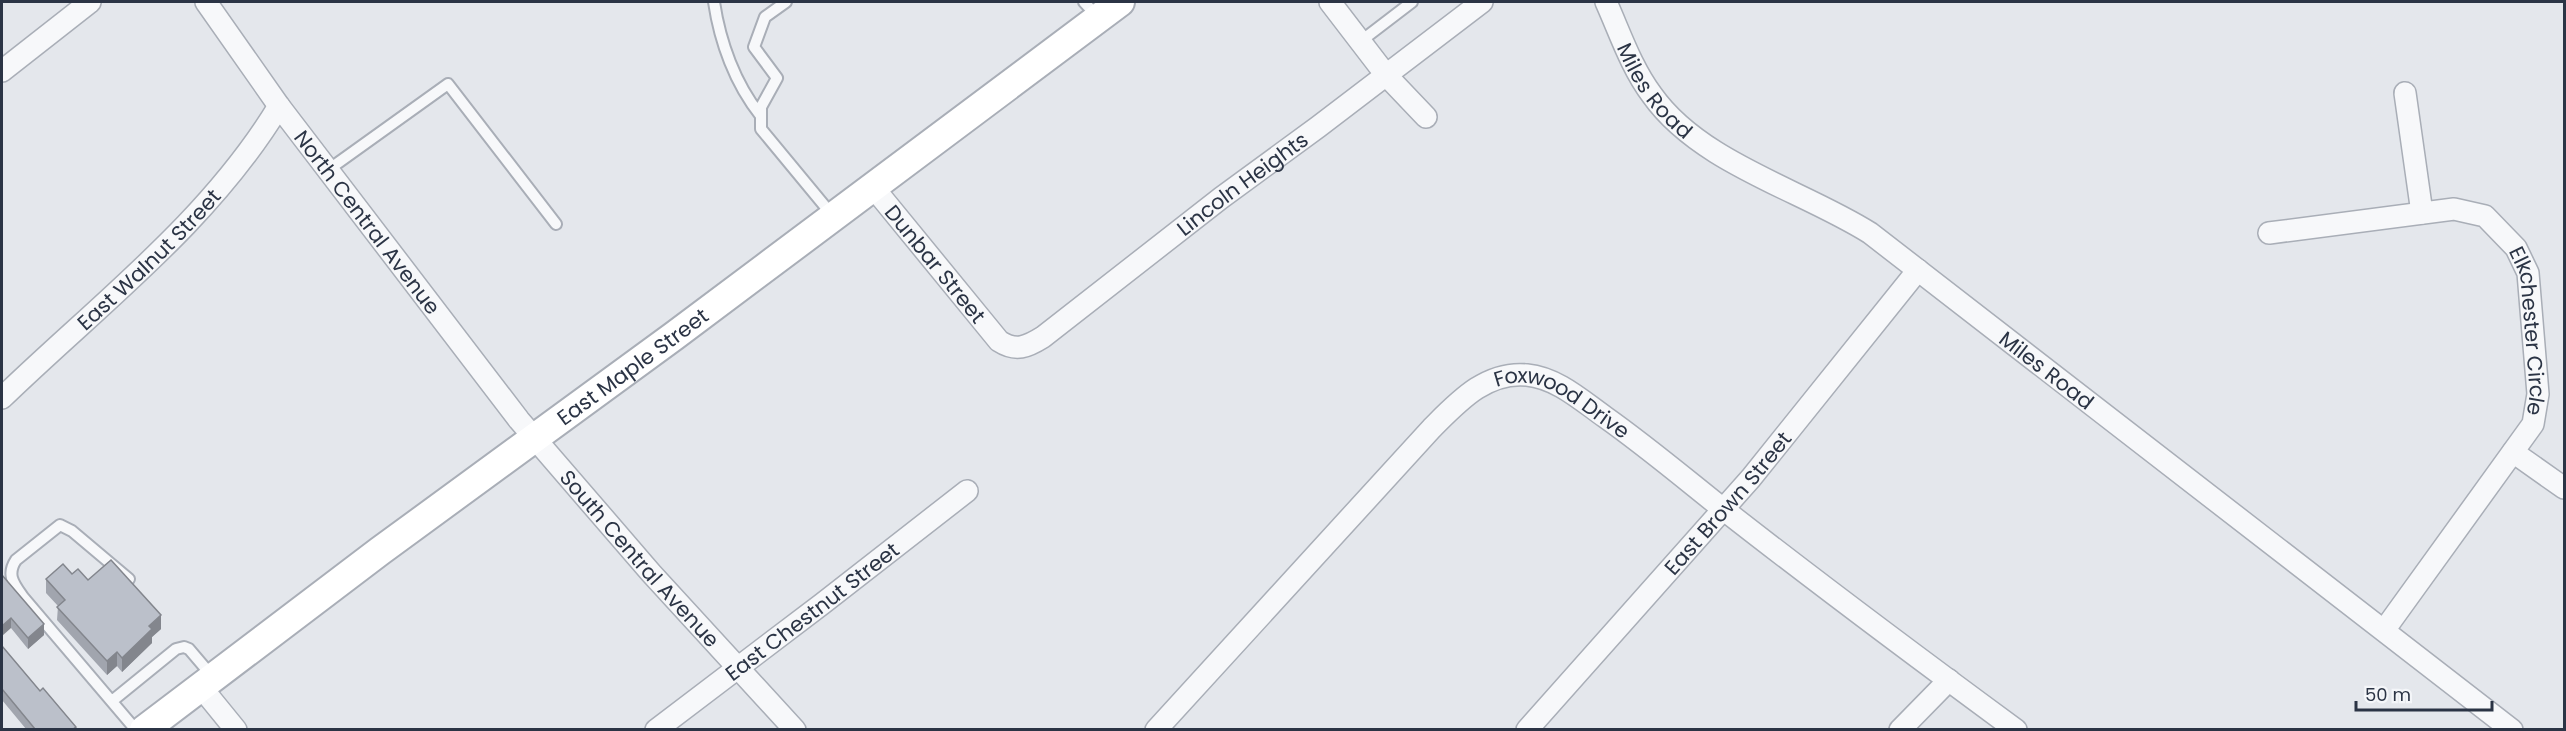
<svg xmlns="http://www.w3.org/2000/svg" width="2566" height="731" font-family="Poppins,sans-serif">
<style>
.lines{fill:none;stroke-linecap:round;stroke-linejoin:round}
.lane-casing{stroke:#a9aeb7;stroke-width:14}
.street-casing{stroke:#a9aeb7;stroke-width:24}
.secondary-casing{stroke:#a9aeb7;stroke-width:32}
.lane{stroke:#f7f8fa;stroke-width:10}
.street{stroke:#f7f8fa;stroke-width:21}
.secondary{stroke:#fff;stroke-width:28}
.wall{fill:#a1a5ae}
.shaded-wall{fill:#83868d}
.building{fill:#bbc0ca;stroke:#83868d;stroke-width:1.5}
.labels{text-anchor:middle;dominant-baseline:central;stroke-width:5;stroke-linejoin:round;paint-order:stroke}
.street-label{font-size:21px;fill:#2b3445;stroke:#f4f6f9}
</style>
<rect width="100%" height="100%" fill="#e4e7ec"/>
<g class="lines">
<defs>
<path id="lane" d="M714,2C720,42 735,84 761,116
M786,2L765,17L754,47L777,78L761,107V129L833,216
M1084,2L1098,17
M1361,41L1412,2
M328,170L448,84L556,224
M129,579L72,531L60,525L16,560C6,575 14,584 23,597L136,730
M112,701L176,649L184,647L189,649L212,676"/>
<g id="street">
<path id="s1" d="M206,2L279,106L519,420L651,573L795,730"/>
<path d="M1330,2L1386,75L1426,117"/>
<path id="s2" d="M1606,2C1620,33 1631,67 1652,95C1700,163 1802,190 1870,233L2512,730"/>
<path d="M2,71L90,2"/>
<path d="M2405,93L2422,213"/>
<path id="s3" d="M873,187L999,341C1016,352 1027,347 1043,337L1221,198L1318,127L1482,2"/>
<path id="s4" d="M2269,233L2454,209L2485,216L2516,248L2528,273L2538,394L2533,424L2385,629"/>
<path id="s5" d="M2,398C98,305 209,222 279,106"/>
<path d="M2513,452L2564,488"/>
<path d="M201,687L236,730"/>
<path id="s6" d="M656,730L822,604L967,491"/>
<path id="s7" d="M1156,730L1432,428C1458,402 1486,371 1527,375C1557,378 1581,400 1605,417C1646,446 1684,478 1723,509C1819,584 1918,658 2016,730"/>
<path id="s8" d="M1527,730L1751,478L1918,270"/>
<path d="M1900,730L1949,680"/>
</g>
<g id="secondary">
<path id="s9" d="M144,730L380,551L674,336L1120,2"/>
</g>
</defs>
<use href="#lane" class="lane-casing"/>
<use href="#street" class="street-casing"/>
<use href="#secondary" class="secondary-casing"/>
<use href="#lane" class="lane"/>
<use href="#street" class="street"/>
<use href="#secondary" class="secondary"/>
</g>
<path class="wall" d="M72,574L88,580L161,629L152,637V643L122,672L117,666L107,675L57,620L58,606L46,593V579Z
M2,575L44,635L28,649L11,628Z
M2,646L40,691L76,729H26L2,700Z"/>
<path class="shaded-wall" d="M161,615V629L152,637V643L122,672V658L149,626Z
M11,618V628L2,636V626Z
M44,624V635L28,649V638Z
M117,652V666L107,675V661Z"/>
<path class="building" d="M111,560L161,615L149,626L152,629L122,658L117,652L107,661L57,607L65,600L46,579L63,564L72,574L78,569L88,580Z
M2,575L44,624L28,638L11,618L2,626Z
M2,646L40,691L43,688L76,727L73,729H35L2,689Z"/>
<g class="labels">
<g class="street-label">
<text stroke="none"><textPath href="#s2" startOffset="102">Miles Road</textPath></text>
<text stroke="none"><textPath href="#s3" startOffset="498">Lincoln Heights</textPath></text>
<text stroke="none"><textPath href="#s1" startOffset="273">North Central Avenue</textPath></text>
<text stroke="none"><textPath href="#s5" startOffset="202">East Walnut Street</textPath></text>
<text stroke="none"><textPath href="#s3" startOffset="99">Dunbar Street</textPath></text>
<text stroke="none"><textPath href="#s4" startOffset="348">Elkchester Circle</textPath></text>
<text stroke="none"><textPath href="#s9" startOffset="609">East Maple Street</textPath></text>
<text stroke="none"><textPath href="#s2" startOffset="588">Miles Road</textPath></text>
<text stroke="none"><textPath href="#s7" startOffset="564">Foxwood Drive</textPath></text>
<text stroke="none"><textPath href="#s8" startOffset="303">East Brown Street</textPath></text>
<text stroke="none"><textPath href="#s1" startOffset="706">South Central Avenue</textPath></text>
<text stroke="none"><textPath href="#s6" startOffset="196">East Chestnut Street</textPath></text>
</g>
</g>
<rect width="2566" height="731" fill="none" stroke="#2b3445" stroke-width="6"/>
<path d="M2356 701v9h136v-9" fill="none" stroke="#2b3445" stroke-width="3"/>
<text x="2365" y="701" font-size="18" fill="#2b3445" stroke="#f4f6f9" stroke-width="4.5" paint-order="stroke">50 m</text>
</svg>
